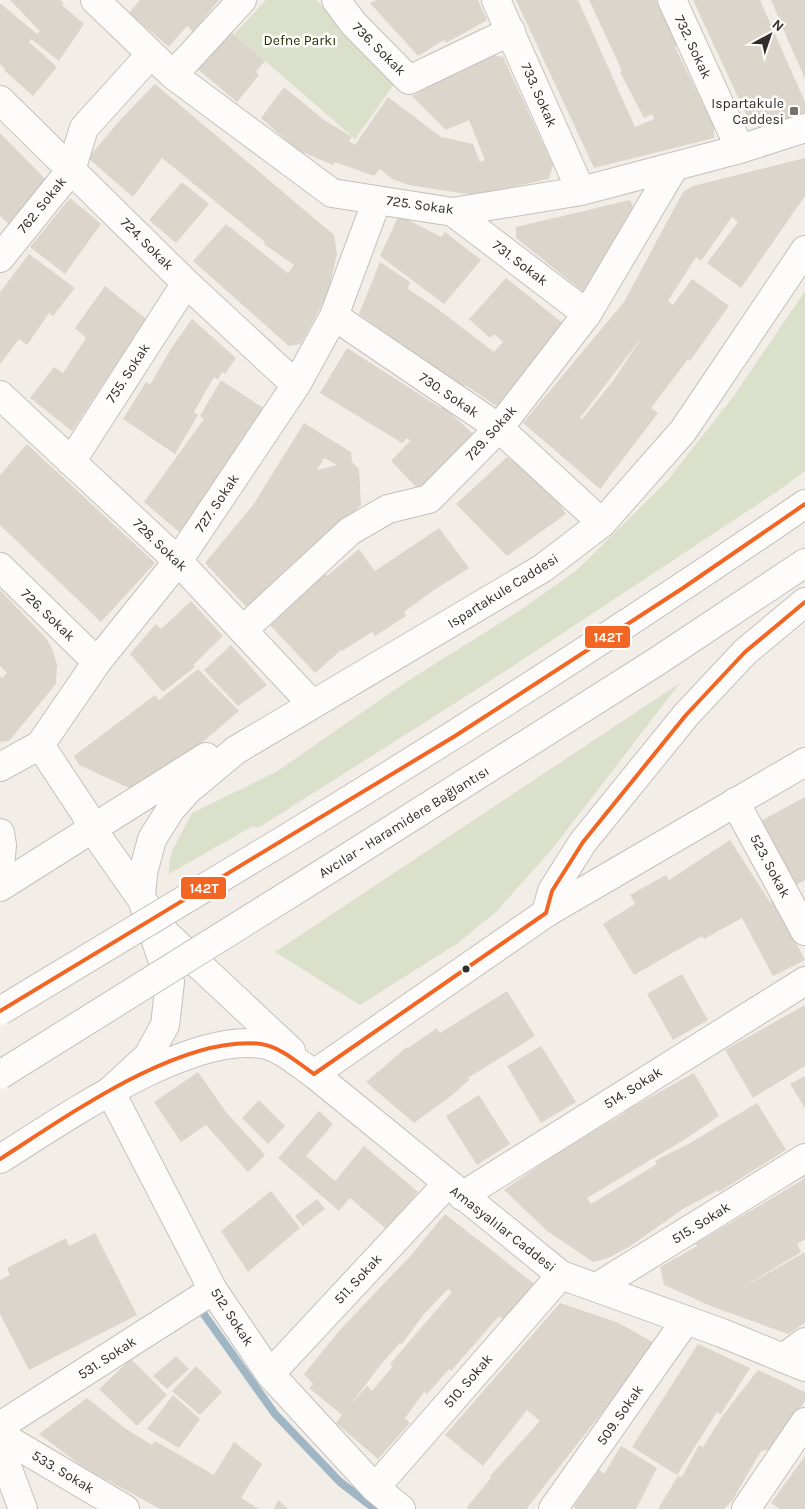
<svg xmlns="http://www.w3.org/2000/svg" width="805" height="1509" font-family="Karla,sans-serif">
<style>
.green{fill:#dae0ca}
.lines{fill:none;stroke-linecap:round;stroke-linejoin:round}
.stream{stroke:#a0b6c5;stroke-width:8}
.building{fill:#dbd5cb;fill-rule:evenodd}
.street-casing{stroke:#c4c1bc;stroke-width:30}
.secondary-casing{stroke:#c4c1bc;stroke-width:30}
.primary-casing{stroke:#c4c1bc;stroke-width:30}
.highway-casing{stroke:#c4c1bc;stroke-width:30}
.street{stroke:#fdfcfb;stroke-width:28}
.secondary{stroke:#fdfcfb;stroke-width:28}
.primary{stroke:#fdfcfb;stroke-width:28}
.highway{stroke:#fdfcfb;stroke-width:28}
.highway-bridge-casing{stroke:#c4c1bc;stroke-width:30;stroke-linecap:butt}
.highway-bridge{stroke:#fdfcfb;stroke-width:28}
.bus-1-casing{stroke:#fffdfb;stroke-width:8}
.bus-1{stroke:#f26522;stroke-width:4}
.poi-dot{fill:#75716c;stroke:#fffdfb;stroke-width:2}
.bus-dot{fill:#312e29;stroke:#fffdfb;stroke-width:2}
.labels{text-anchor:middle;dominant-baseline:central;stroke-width:5;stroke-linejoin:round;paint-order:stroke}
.park-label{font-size:14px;fill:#213006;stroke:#fffdfb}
.street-label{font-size:14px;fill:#312e29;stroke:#fffdfb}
.poi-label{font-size:14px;fill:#312e29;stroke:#fffdfb;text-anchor:end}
.line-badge{stroke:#fffdfb;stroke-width:2}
.badge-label{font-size:14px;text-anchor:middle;font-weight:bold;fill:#fff}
</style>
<rect width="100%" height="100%" fill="#f2eee7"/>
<path class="green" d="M266,0H316L395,83L355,139L234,34Z
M805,291V471L775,493L490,681L258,828L253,826L169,874V864L173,849L192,813L276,772L406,682L519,611L577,570L667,481L733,397Z
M680,683L553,848L496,912L458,943L360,1005L275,952Z"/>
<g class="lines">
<path class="stream" d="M203,1313L275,1414L340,1482L375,1509"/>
</g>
<path class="building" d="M10,0H60L64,3L62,5L84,24L59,61L31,39L29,42L57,67L33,96L4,70L5,69L0,64V3L37,34L40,31Z
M140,0H219L193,32L187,26L169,47L129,13Z
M377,0H478L487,20L446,43L444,40L418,56L370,3Z
M516,0H578L635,127L654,119L652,114L644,118L620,72L622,71L589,0H656L677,45L675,47L714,127V138L594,168Z
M693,0H760L805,102V115L759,128L750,123Z
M771,0H805V79L787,38Z
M230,31L265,61L256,72L259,75L237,102L195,67Z
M488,54L503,57L553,165L549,179L473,195L409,185L392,179L380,169L374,176L335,162L333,165L297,150L261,118L284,87L324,120L352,137L349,141L355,145L388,97L441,137L473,144L480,162L485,160L469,120L446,130L412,96Z
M155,84L334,235L337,254L328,293L301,344L289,346L193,261L226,224L288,273L294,265L264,244L265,242L162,158L133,197L88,158L121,119Z
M0,133L49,183L14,229L0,216Z
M805,158V196L741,288L707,263L738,222L732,217L701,261L696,257L668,301L673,305L692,279L729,306L690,361L688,359L651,408L658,413L600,489L523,423L624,302L683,192L693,186ZM642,337L613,381L582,419L580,418Z
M182,182L209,204L176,243L149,220Z
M70,198L101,224L65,274L30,247Z
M630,200L633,206L613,258L586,294L516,238V227Z
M399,215L441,237L445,232L481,260L444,304L380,256Z
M29,254L75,288L53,316L49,313L27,345L19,339L0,364V292Z
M380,262L410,282L408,289L434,306L494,352L503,342L494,334L490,338L469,319L506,278L565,325L498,407L465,385L463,388L359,314Z
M105,286L150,322L121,367L117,363L72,431L30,398L54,367L63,373L86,338L75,328Z
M192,319L236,358L225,374L222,372L218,380L214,377L194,412L198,415L175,454L123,419L146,382L150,385L170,350Z
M347,348L441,408L442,406L479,439L423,494L391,461L410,441L407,438L402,443L320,393Z
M221,380L263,408L204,501L179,532L144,502L204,419L200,416Z
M304,423L351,452L352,462L359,469L361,505L251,612L205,563L253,505ZM324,458L337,465L317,470Z
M27,444L155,563L101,622L0,525V475Z
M507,457L552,492L566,514L507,556L456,504Z
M439,528L469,568L431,592L404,612L406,616L375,636L372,632L342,651L341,650L315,673L269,624L296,601L291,596L322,570L327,576L359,549L375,571Z
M0,590L45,637L51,646L57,664L56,684L9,741L0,742V676L2,678L7,673L0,666Z
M191,601L223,636L193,665L195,667L163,692L130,654L156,624L161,629Z
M231,645L267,685L238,706L204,670Z
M198,669L239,711L198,746L203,751L142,794L79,765L74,756L155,695L159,700Z
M805,797V880L796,885L761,821Z
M730,840L770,902L774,900L805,960L773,976L742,918L704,939L702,936L634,975L603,924L635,904L630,895L666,875L669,880Z
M682,974L708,1020L673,1040L647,994Z
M507,991L535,1036L468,1078L469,1080L451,1096L414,1123L366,1082L407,1047L408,1048L437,1028L440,1033Z
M805,1005V1066L753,1098L725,1050Z
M541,1046L576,1102L541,1123L507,1066Z
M198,1072L226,1112L265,1155L248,1172L206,1125L181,1142L154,1102Z
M694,1073L719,1116L687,1138L587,1198L591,1204L657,1164L655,1161L690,1143L757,1103L786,1150L719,1192L718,1190L683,1209L629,1247L608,1258L593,1262L546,1230L504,1190L559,1152L626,1112L625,1111Z
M805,1076V1108L790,1084Z
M479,1095L510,1144L477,1165L446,1116Z
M259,1100L285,1126L268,1144L242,1118Z
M319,1111L333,1124L306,1156L335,1181L364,1146L418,1192L386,1229L350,1198L339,1211L278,1158Z
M805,1176V1239L797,1244L801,1252L737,1291L805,1252V1323L788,1334L713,1307L664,1285L660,1267L697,1246L695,1244L802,1180Z
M271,1191L300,1228L248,1272L221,1231Z
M317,1199L325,1209L303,1226L295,1216Z
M445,1214L537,1286L507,1323L499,1316L451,1371L449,1369L427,1394L424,1392L405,1418L410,1423L378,1459L336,1423L342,1415L309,1388L313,1384L304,1374L340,1330L412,1254ZM448,1289L452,1292L390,1364L393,1366L372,1391L367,1386L351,1404L382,1363L400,1343L402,1344L424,1314Z
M95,1233L137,1315L29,1370L0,1314V1280L10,1275L7,1268L66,1238L69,1246Z
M560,1303L619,1323L656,1344L527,1508L529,1509H469L467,1507L491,1478L490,1476L540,1421L527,1410L483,1466L445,1435Z
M698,1344L750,1368L721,1414L717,1412L677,1475L632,1447Z
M176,1356L189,1369L167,1389L153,1376Z
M131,1359L167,1395L137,1426L99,1389Z
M196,1366L222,1392L200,1415L172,1391Z
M758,1370L805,1392V1401L774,1449L761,1451L732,1501L724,1509H658L678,1476L682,1477L699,1445L703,1447L723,1415Z
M173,1395L200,1419L179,1448L147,1429Z
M87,1398L126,1429L152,1445L155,1441L214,1475L234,1442L262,1464L241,1498L259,1509H160L98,1475L97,1477L39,1434Z
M621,1446L657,1468L636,1509H575L574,1506L599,1470L604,1474Z
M805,1456V1509H780L771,1503Z
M278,1500L288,1509H274Z"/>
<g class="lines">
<defs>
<path id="street" d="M95,0L173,75L332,193L453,212L581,191L740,149L805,128
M336,0L353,23L409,80L511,31
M496,0L581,191
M672,0L740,149
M173,75L242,0
M0,100L186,283L296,385
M453,212L587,314
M0,258L71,170L84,128L150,55
M334,316L499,428L602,523
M0,395L178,561L312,704
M71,462L186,283
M0,567L97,662
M243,630L350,531L388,509L429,499L499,428L587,314L674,167
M40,745L85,813L93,830
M0,767L40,745L97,662L178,561L296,385L334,316L377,200
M735,802L805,931
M0,833L2,845L0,866
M110,1091L213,1290L270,1374L375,1488L401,1509
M462,1196L805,981
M597,1287L805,1158
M783,1358L805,1342
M270,1374L447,1184
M0,1426L213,1290
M0,1435L125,1509
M375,1488L561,1275
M553,1509L686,1320
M746,1509L805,1422"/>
<path id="secondary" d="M236,750L543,568L602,523L683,431L805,250
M546,913L805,762
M314,1074L561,1275L722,1333L805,1367
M0,1448L23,1509"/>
<path id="primary" d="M93,830L166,934L291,1051
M0,887L206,757
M314,1074L546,913
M110,1091L148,1056L165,1025L170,982L141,897L143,873L152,839L171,809L188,790L236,750
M0,1159C63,1120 186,1033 261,1044C281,1047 298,1063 314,1074"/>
<path id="highway" d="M292,835C466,729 637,619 805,504
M323,873L656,662L805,563
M546,913L552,891L583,842L686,715L745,652L805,602"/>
</defs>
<use href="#street" class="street-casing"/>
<use href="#secondary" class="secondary-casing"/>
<use href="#primary" class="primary-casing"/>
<use href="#highway" class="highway-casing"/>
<use href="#street" class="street"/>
<use href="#secondary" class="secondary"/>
<use href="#primary" class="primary"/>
<use href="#highway" class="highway"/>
<defs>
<path id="highway-bridge" d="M0,1011L292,835
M0,1075L323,873"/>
</defs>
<use href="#highway-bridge" class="highway-bridge-casing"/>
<use href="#highway-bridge" class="highway-bridge"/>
<defs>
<path id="bus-1" d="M0,1011L455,736L683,588L805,504
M0,1159C66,1117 181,1034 261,1044C281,1047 298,1063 314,1074L546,913L552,891L583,842L686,715L745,652L805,602"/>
</defs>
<use href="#bus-1" class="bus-1-casing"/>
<use href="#bus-1" class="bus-1"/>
</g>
<rect class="poi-dot" x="789" y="106" width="10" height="10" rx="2.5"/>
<circle class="bus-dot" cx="466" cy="969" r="4.5"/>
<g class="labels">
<g class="park-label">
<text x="300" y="40">Defne Parkı</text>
</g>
<g class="street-label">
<text transform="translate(693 47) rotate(65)">732. Sokak</text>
<text transform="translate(379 49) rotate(45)">736. Sokak</text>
<text transform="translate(539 95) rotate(66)">733. Sokak</text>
<text transform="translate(42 205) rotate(-51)">762. Sokak</text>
<text transform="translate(420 205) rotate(8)">725. Sokak</text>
<text transform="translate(147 244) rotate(45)">724. Sokak</text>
<text transform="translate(520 263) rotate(37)">731. Sokak</text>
<text transform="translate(128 373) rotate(-57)">755. Sokak</text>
<text transform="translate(449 395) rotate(34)">730. Sokak</text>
<text transform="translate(491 433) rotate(-48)">729. Sokak</text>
<text transform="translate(217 503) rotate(-56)">727. Sokak</text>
<text transform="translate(160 545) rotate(44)">728. Sokak</text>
<text transform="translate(503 591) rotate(-32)">Ispartakule Caddesi</text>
<text transform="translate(48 615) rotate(44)">726. Sokak</text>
<text transform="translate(404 822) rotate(-32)">Avcılar - Haramidere Bağlantısı</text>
<text transform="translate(770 866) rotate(62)">523. Sokak</text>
<text transform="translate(633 1088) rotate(-32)">514. Sokak</text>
<text transform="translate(701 1223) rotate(-32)">515. Sokak</text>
<text transform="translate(503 1229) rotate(38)">Amasyalılar Caddesi</text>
<text transform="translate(358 1279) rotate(-47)">511. Sokak</text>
<text transform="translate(232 1317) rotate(57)">512. Sokak</text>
<text transform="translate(107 1358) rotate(-33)">531. Sokak</text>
<text transform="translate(468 1381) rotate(-49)">510. Sokak</text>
<text transform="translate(620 1415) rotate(-55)">509. Sokak</text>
<text transform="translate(63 1472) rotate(31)">533. Sokak</text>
</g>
<g class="poi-label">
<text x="784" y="103">Ispartakule<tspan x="784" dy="16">Caddesi</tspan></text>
</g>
</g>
<g class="line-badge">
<rect x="584" y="625" width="47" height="24" rx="5" fill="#f26522"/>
<rect x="180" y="876" width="47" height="24" rx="5" fill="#f26522"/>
</g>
<g class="badge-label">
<text x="608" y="642">142T</text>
<text x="204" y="893">142T</text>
</g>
<g transform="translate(770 35) rotate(40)" stroke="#fffdfb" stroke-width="4" paint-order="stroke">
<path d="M0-4L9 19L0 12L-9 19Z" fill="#312e29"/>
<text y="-8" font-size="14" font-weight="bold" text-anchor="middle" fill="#312e29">N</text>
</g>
</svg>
